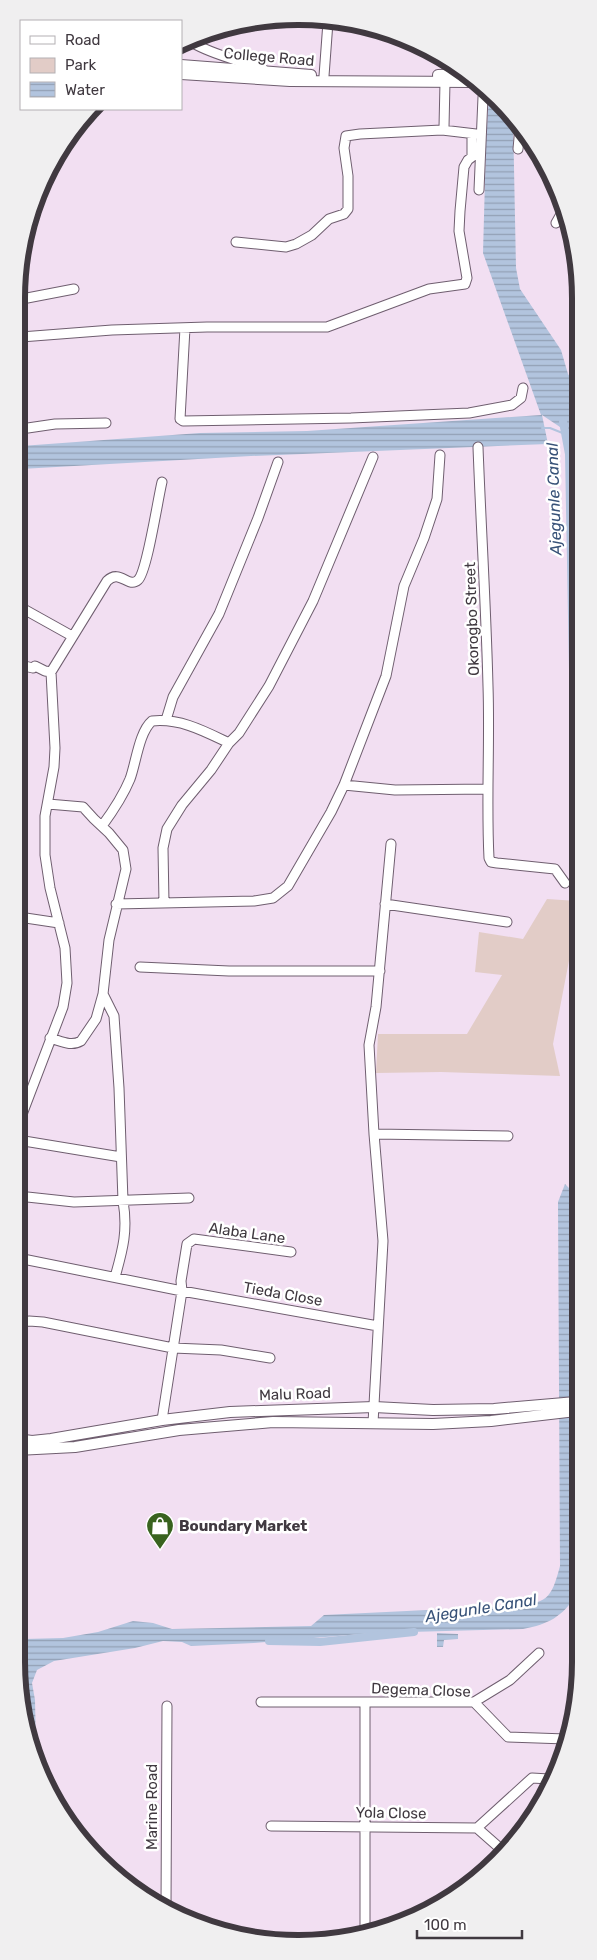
<svg xmlns="http://www.w3.org/2000/svg" width="597" height="1960" font-family="Rubik,sans-serif">
<style>
.green{fill:#e2ccc7}
.water{fill:url(#water-rules)}
.lines{fill:none;stroke-linecap:round;stroke-linejoin:round}
.stream{stroke:#b2c4de;stroke-width:2}
.canal{stroke:#b2c4de;stroke-width:8}
.minor-casing{stroke:#6f5e6f;stroke-width:11}
.major-casing{stroke:#6f5e6f;stroke-width:12}
.minor{stroke:#fff;stroke-width:9}
.major{stroke:#fff;stroke-width:10}
.labels{text-anchor:middle;dominant-baseline:central;stroke-width:5;stroke-linejoin:round;paint-order:stroke}
.street-label{font-size:15px;fill:#403940;stroke:#fff}
.poi-label{font-size:15px;font-weight:bold;fill:#403940;stroke:#fff;text-anchor:start}
.water-label{font-size:16px;font-style:italic;fill:#385278;stroke:#fff}
.rim{fill:none;stroke:#403940;stroke-width:6}
</style>
<defs>
<pattern id="water-rules" width="6" height="5" patternUnits="userSpaceOnUse" patternTransform="scale(1.25)"><rect width="6" height="5" fill="#b2c4de"/><path d="M0 2.5h6" fill="none" stroke="#92a0b5"/></pattern>
</defs>
<rect width="100%" height="100%" fill="#f2dff2"/>
<path class="green" d="M547,899L577,901V919L553,1044L560,1076L441,1072L376,1073L378,1034H467L502,975L475,972L479,932L523,939Z"/>
<path class="water" d="M489,95L511,112L513,117L516,268L520,289L561,350L568,374L575,385L578,399V439L542,415L548,444L251,456L21,469V446L200,433L307,431L541,415L483,253L486,143Z
M565,1184L571,1190L576,1220V1595C562,1617 549,1624 523,1629L373,1633L254,1643L191,1646L182,1642L163,1641L135,1648L54,1661L37,1670L32,1683L35,1700L36,1748L42,1768V1776L38,1769L16,1662V1649L24,1639L63,1638L98,1632L133,1621L153,1623L172,1629L311,1626L324,1615L512,1606C547,1603 551,1600 560,1566L558,1202Z
M437,1633L458,1634V1639L444,1640L443,1647H437Z"/>
<g class="lines">
<path class="stream" d="M542,428H550L565,434"/>
<path class="canal" d="M563,422L569,454L574,724L577,762
M573,1214L577,1031
M269,1641L320,1642L414,1632"/>
<defs>
<path id="minor" d="M193,43C215,56 241,60 264,70
M324,76L328,22
M442,130L476,134
M518,149L520,127
M479,190L483,97
M556,223L564,209
M236,242L286,247L296,244L312,235L329,219L344,214L348,209V176L344,148L346,136L360,134L442,130L444,127L445,82
M22,299L74,289
M185,328L180,419L183,421L351,418L469,413L512,405L521,398L523,388
M21,337L112,330L207,327H327L429,289L465,284L467,278L459,231L460,211L464,167L468,160L472,157V134
M21,429L55,424L106,423
M478,447C481,527 486,606 488,686C490,743 486,800 489,858L491,862L497,863L555,869L565,883
M20,607L72,636
M20,665L33,668L35,666L45,671L51,672
M166,720L173,697L219,614L258,518L278,462
M344,785L395,790L488,789
M48,804L83,807L94,819L109,833L123,850L126,869L109,940L103,994L96,1019L81,1041C71,1047 61,1041 50,1038
M102,826C113,811 123,796 130,779C136,763 139,732 152,721C180,718 204,731 229,743
M164,903L163,848L167,829L182,805L211,770L229,743L239,733L269,686L313,601L373,457
M116,904L254,901L273,898L288,886L331,812L344,785L386,676L404,586L424,538L437,499L440,455
M385,904L507,922
M19,917L59,923
M140,967L229,971H380
M103,994L114,1016L119,1088L123,1201C128,1230 123,1249 115,1277
M18,1125L63,1007L67,983L65,948L50,888L45,855V816L54,767L55,748L51,672L107,581C120,568 128,589 138,580C147,572 158,498 162,482
M374,1134L508,1136
M18,1140L121,1157
M18,1196L74,1202L189,1198
M18,1258L182,1291L378,1326
M18,1324L29,1321L43,1322L173,1348L221,1350L270,1358
M162,1420L182,1291L181,1281L187,1244L194,1239L291,1252
M373,1423L383,1241L374,1134L369,1045L376,1007L391,844
M261,1702H474L508,1737L566,1739
M365,1702V1935
M474,1702L510,1680L539,1653
M271,1826L477,1828L502,1850
M477,1828L532,1778L549,1779
M166,1908L167,1706"/>
<path id="major" d="M181,65L311,75
M181,74L290,81L473,82
M438,75L464,74
M17,1439L32,1441L51,1439L162,1420L230,1412L374,1407L433,1410L494,1409L576,1402
M17,1450L75,1447L179,1430L273,1422L433,1424L491,1421L576,1411"/>
</defs>
<use href="#minor" class="minor-casing"/>
<use href="#major" class="major-casing"/>
<use href="#minor" class="minor"/>
<use href="#major" class="major"/>
</g>
<defs>
<symbol id="shop-pin" viewBox="-11 -11 22 30"><path d="M0 17L-7.5 6A9.5 9.5 0 1 1 7.5 6Z" fill="#39631f" stroke="#fff"/><path d="M-5-2.5h2.3a2.7 3.5 0 0 1 5.4 0H5L5.5 6h-11ZM-1.5-2.5h3a1.5 2.3 0 0 0-3 0Z" fill="#fff"/></symbol>
</defs>
<g fill-rule="evenodd">
<use href="#shop-pin" x="144" y="1510" width="32" height="43"/>
</g>
<g class="labels">
<g class="street-label">
<text transform="translate(269 57) rotate(5)">College Road</text>
<text transform="translate(472 619) rotate(-92)">Okorogbo Street</text>
<text transform="translate(247 1233) rotate(8)">Alaba Lane</text>
<text transform="translate(283 1294) rotate(10)">Tieda Close</text>
<text transform="translate(295 1394) rotate(-2)">Malu Road</text>
<text transform="translate(421 1690) rotate(2)">Degema Close</text>
<text transform="translate(152 1807) rotate(-90)">Marine Road</text>
<text transform="translate(391 1813) rotate(1)">Yola Close</text>
</g>
<g class="poi-label">
<text x="179" y="1526">Boundary Market</text>
</g>
<g class="water-label">
<text transform="translate(554 499) rotate(-92)">Ajegunle Canal</text>
<text transform="translate(481 1608) rotate(-9)">Ajegunle Canal</text>
</g>
</g>
<path d="M0 0H597V1960H0ZM298 25H299A273 273 0 0 1 572 298V1662A273 273 0 0 1 299 1935H298A273 273 0 0 1 25 1662V298A273 273 0 0 1 298 25Z" fill="#f0eff0" fill-rule="evenodd"/>
<path class="rim" d="M298 25H299A273 273 0 0 1 572 298V1662A273 273 0 0 1 299 1935H298A273 273 0 0 1 25 1662V298A273 273 0 0 1 298 25Z"/>
<rect x="20" y="20" width="162" height="90" fill="#ffffff" stroke="#b3b0b3"/>
<rect x="30" y="36" width="25" height="8" fill="#ffffff" stroke="#b3b0b3"/>
<text x="65" y="45" font-size="15" fill="#403940">Road</text>
<rect x="30" y="58" width="25" height="15" fill="#e2ccc7" stroke="#b3b0b3"/>
<text x="65" y="70" font-size="15" fill="#403940">Park</text>
<rect x="30" y="82" width="25" height="15" fill="url(#water-rules)" stroke="#b3b0b3"/>
<text x="65" y="95" font-size="15" fill="#403940">Water</text>
<path d="M417 1930v8h105v-8" fill="none" stroke="#403940" stroke-width="2.5"/>
<text x="424" y="1930" font-size="15" fill="#403940" stroke="#ffffff" stroke-width="4" paint-order="stroke">100 m</text>
</svg>
